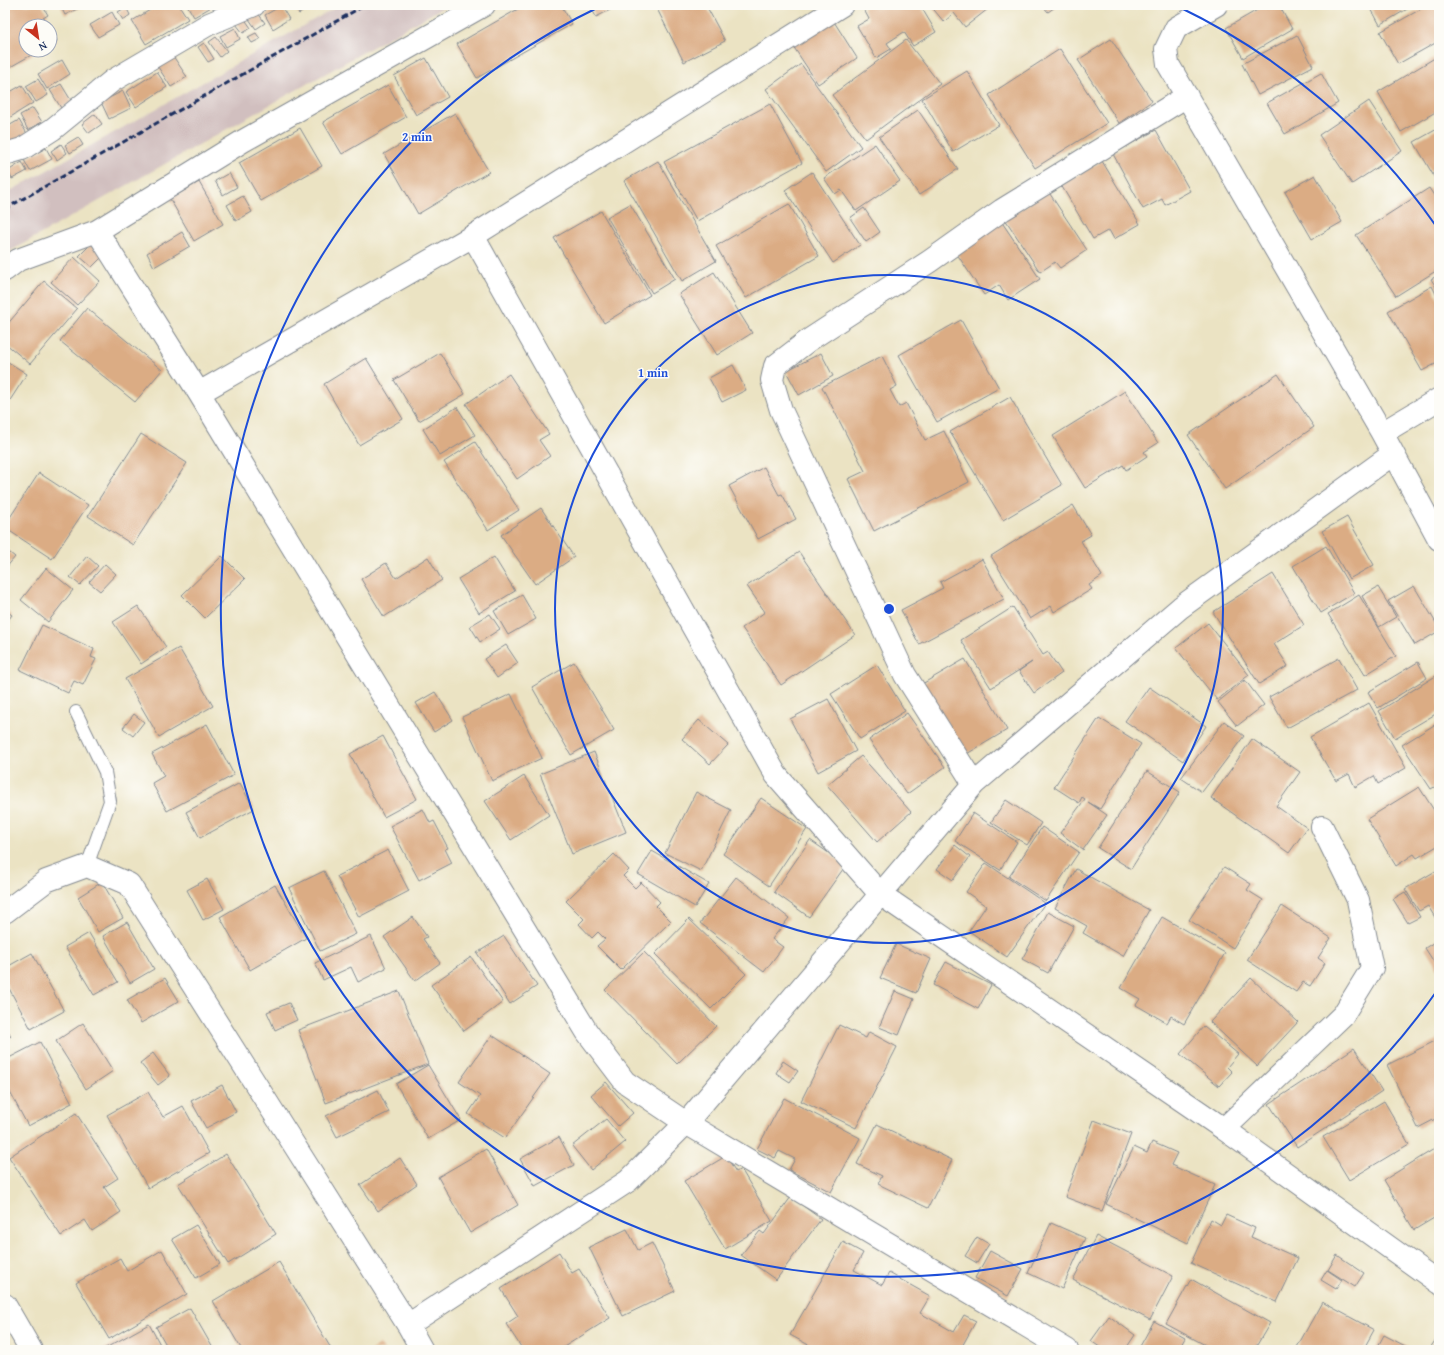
<svg xmlns="http://www.w3.org/2000/svg" width="1444" height="1355" font-family="'Gentium Book Plus',serif">
<style>
.industrial{fill:#d1bfbf}
.building{fill:#dbac84}
.lines{fill:none;stroke-linecap:round;stroke-linejoin:round}
.service-casing{stroke:#838990;stroke-width:14}
.minor-casing{stroke:#838990;stroke-width:24}
.service{stroke:#fff;stroke-width:12}
.minor{stroke:#fff;stroke-width:22}
.rail{stroke:#1b2f5e;stroke-width:3;stroke-dasharray:6 3;stroke-linecap:butt}
.ring{fill:none;stroke:#1d4ed8;stroke-width:2}
.centre{fill:#1d4ed8;stroke:#fdfcf7;stroke-width:2}
.ring-label{font-size:12px;text-anchor:middle;font-weight:bold;fill:#1d4ed8;stroke:#fdfcf7;stroke-width:3;stroke-linejoin:round;paint-order:stroke}
</style>
<rect width="100%" height="100%" fill="#fdfcf7"/>
<filter id="ink" filterUnits="userSpaceOnUse"><feTurbulence type="fractalNoise" baseFrequency=".025" numOctaves="2"/><feDisplacementMap in="SourceGraphic" scale="8" xChannelSelector="R" yChannelSelector="G"/><feConvolveMatrix kernelMatrix="1 2 1 2 8 2 1 2 1" color-interpolation-filters="sRGB"/></filter>
<filter id="wash" filterUnits="userSpaceOnUse"><feTurbulence type="fractalNoise" baseFrequency=".012" numOctaves="4" result="noise"/><feDisplacementMap in="SourceGraphic" scale="16" xChannelSelector="R" yChannelSelector="G"/><feGaussianBlur stdDeviation="0.9" result="paint"/><feColorMatrix in="noise" values="0 0 0 0 0 0 0 0 0 0 0 0 0 0 0 0 0 1.4 0 .05"/><feComposite in="paint" operator="in"/></filter>
<g filter="url(#wash)">
<rect width="100%" height="100%" fill="#ebe3c3"/>
<path class="industrial" d="M340,5H447L5,254V194Z"/>
<g id="blocks">
<path class="building" d="M5,5H42L48,15L43,18L48,26H26V50H40L5,70Z
M60,5H85L65,15Z
M158,5H179L188,19L146,44L132,21Z
M187,5H213V6L194,17Z
M293,5H313L299,14Z
M525,5H561L572,24L477,78L457,44Z
M590,5H620L596,17Z
M655,5H714L708,9L725,41L684,62Z
M868,5H920L936,32L913,46L904,32L887,43L891,49L876,58L857,26L869,19L863,8Z
M930,5H993L965,27L954,13L944,22Z
M1042,5H1058L1048,12Z
M1266,5H1279L1292,29L1243,58L1226,28Z
M1369,5H1414L1380,25Z
M1428,5H1439V41L1398,64L1380,32Z
M281,6L289,19L273,29L265,15Z
M126,7L130,15L123,20L118,12Z
M112,12L119,25L98,37L90,25Z
M258,13L265,23L256,29L249,19Z
M831,17L857,58L818,84L791,43Z
M244,18L251,28L243,33L236,24Z
M235,28L240,39L226,47L220,36Z
M50,29L57,41L50,45Z
M256,33L260,39L252,43L248,37Z
M1297,35L1313,66L1258,95L1242,64Z
M216,37L227,51L220,57L209,42Z
M1111,39L1152,101L1119,123L1078,60Z
M906,40L940,84L866,139L832,95Z
M204,43L214,59L208,62L198,47Z
M1060,49L1107,123L1035,168L989,95Z
M173,56L187,77L171,87L158,67Z
M1438,56L1439,110L1401,132L1378,92Z
M426,58L448,97L416,115L394,76Z
M62,60L70,74L47,89L38,74Z
M801,64L861,147L826,172L766,89Z
M967,71L999,125L953,152L922,99Z
M157,72L167,87L136,107L126,92Z
M1321,73L1338,103L1285,134L1267,103Z
M38,79L48,95L36,102L26,86Z
M61,84L72,102L61,108L50,90Z
M22,85L33,103L9,118L5,111V95Z
M388,85L406,117L342,154L323,122Z
M123,91L131,108L109,119L101,102Z
M1369,101L1402,151L1352,184L1319,135Z
M770,104L802,163L697,221L664,162Z
M33,108L42,122L28,130L20,115Z
M918,110L958,169L919,195L879,137Z
M455,113L489,172L418,214L384,154Z
M95,114L102,124L89,133L82,124Z
M19,120L29,137L11,148L5,137V128Z
M300,128L322,166L261,201L239,163Z
M1439,128V178L1436,180L1414,142Z
M1156,130L1190,191L1165,205L1162,199L1143,209L1113,154Z
M78,137L83,145L70,153L65,145Z
M61,144L67,153L57,160L51,151Z
M875,144L900,181L856,211L841,190L835,194L824,178Z
M46,148L52,159L30,171L24,160Z
M658,161L716,261L682,281L624,181Z
M1102,161L1140,224L1114,239L1109,230L1093,239L1061,185Z
M22,162L27,171L12,179L8,171Z
M812,172L860,245L833,263L785,190Z
M229,173L237,187L223,195L215,181Z
M1315,175L1342,222L1312,239L1285,192Z
M199,182L223,224L194,241L170,199Z
M1429,188L1439,203V269L1396,296L1356,235Z
M1048,191L1087,250L1060,268L1055,262L1040,272L1005,219Z
M243,196L252,212L236,221L227,205Z
M630,204L675,279L652,293L607,217Z
M789,204L819,256L746,298L716,246Z
M864,208L880,232L866,242L850,218Z
M601,211L650,295L604,323L554,238Z
M1001,221L1040,279L1008,300L999,285L984,295L955,251Z
M182,232L190,246L154,267L147,253Z
M91,244L103,256L92,267L79,256Z
M74,257L100,281L77,305L51,282Z
M714,272L752,333L717,355L679,294Z
M1439,275V292L1431,279Z
M44,281L77,309L30,364L5,343V327Z
M1432,286L1439,300V362L1422,371L1388,311Z
M87,308L162,370L135,402L60,341Z
M961,320L999,388L937,422L899,355Z
M440,353L465,394L419,421L394,380Z
M821,353L833,376L799,395L786,371Z
M882,356L897,386L890,390L899,407L906,403L925,440L944,431L969,482L874,531L848,479L865,471L822,387Z
M366,358L403,419L359,445L324,384Z
M5,360L27,374L5,408Z
M733,365L746,390L722,402L709,378Z
M509,374L549,434L539,440L550,456L517,479L466,404Z
M1278,374L1314,427L1225,489L1188,435Z
M1125,391L1158,443L1144,452L1147,456L1126,470L1123,465L1085,488L1053,436Z
M1010,397L1062,485L1003,520L950,432Z
M457,407L475,435L440,456L423,429Z
M141,434L187,463L133,545L88,516Z
M475,442L519,510L488,530L444,462Z
M764,467L779,495L782,494L796,519L758,539L729,486Z
M39,473L88,505L52,559L5,528V525Z
M1073,505L1091,535L1081,541L1102,576L1089,585L1092,589L1054,612L1051,606L1030,619L991,556Z
M541,508L574,557L535,584L501,535Z
M1347,517L1374,565L1349,579L1322,531Z
M1326,546L1354,593L1321,613L1293,566Z
M5,549L15,557L5,569Z
M799,552L855,635L781,685L742,628L765,612L747,586Z
M87,556L98,566L80,585L70,577Z
M222,556L245,579L205,618L182,595Z
M428,557L442,580L384,617L361,579L386,563L396,578Z
M494,557L515,591L479,613L458,579Z
M982,559L1004,599L919,644L901,610L943,588L940,582Z
M105,564L116,574L100,591L89,582Z
M46,568L73,590L48,622L21,600Z
M1273,574L1304,625L1274,644L1288,666L1259,684L1213,612Z
M1414,586L1439,628V631L1415,645L1388,601Z
M1378,587L1396,617L1379,627L1362,596Z
M522,595L536,619L508,635L494,611Z
M1359,595L1396,656L1365,675L1328,614Z
M138,606L166,647L141,664L113,622Z
M1013,607L1043,655L1048,652L1062,673L1034,693L1019,671L1032,662L991,688L961,640Z
M5,610L12,615L5,624Z
M490,614L500,629L480,642L470,626Z
M1208,623L1249,675L1217,700L1176,648Z
M42,625L94,649L91,657L96,659L83,685L74,681L68,693L20,670Z
M506,645L518,663L497,678L484,659Z
M179,648L213,706L159,737L125,679Z
M1339,658L1357,690L1287,728L1269,697Z
M965,659L1007,730L965,755L922,684Z
M574,662L614,730L571,755L532,687Z
M1418,662L1427,678L1378,708L1368,692Z
M877,665L905,711L860,739L831,694Z
M1439,674V712L1395,738L1379,711Z
M1245,680L1264,705L1237,726L1218,702Z
M1149,687L1206,726L1183,761L1125,721Z
M435,692L453,720L434,732L416,703Z
M511,694L542,758L492,781L462,717Z
M828,699L856,751L818,772L790,719Z
M1369,703L1406,768L1378,784L1374,776L1355,787L1349,774L1336,781L1310,737Z
M907,713L945,767L907,794L869,740Z
M134,714L144,722L133,736L123,728Z
M1099,718L1141,744L1100,809L1088,802L1107,815L1083,850L1060,833L1085,799L1082,797L1079,803L1054,787Z
M699,720L728,745L710,764L682,739Z
M1224,721L1244,736L1202,792L1181,778Z
M1439,722V784L1431,789L1402,745Z
M207,724L234,775L167,811L152,783L164,776L152,754Z
M383,736L417,799L384,817L350,754Z
M1252,739L1300,772L1276,806L1307,828L1289,853L1211,798Z
M594,752L626,832L572,854L540,774Z
M861,756L911,812L877,842L827,785Z
M1147,771L1180,792L1131,869L1098,848Z
M524,776L549,815L511,840L485,801Z
M240,783L254,809L200,838L186,812Z
M1419,787L1439,818V845L1417,858L1414,854L1396,866L1367,819Z
M696,792L731,810L701,871L665,853Z
M761,798L807,829L769,886L723,854Z
M1006,800L1041,823L1027,845L991,822Z
M423,809L430,823L434,821L448,848L445,849L452,863L419,880L390,826Z
M973,813L1017,842L1000,870L955,841Z
M1042,827L1079,852L1046,901L1009,877Z
M810,840L846,865L809,917L774,892Z
M955,845L970,857L953,880L937,869Z
M388,850L409,891L359,917L337,876Z
M652,851L709,884L695,907L638,874Z
M614,854L629,870L623,876L635,888L641,882L660,902L656,906L671,921L621,970L597,946L605,939L598,932L592,938L579,924L584,919L566,901Z
M986,863L1045,903L1007,957L969,931L986,906L966,892Z
M1224,867L1251,884L1247,890L1263,900L1233,948L1189,920Z
M1076,869L1149,910L1123,956L1083,933L1087,926L1055,908Z
M1439,869V924L1428,906L1419,911L1405,889Z
M324,871L356,934L320,951L289,888Z
M736,877L789,918L772,939L783,947L764,972L700,923Z
M207,879L224,909L203,920L187,890Z
M102,882L123,918L98,932L78,897Z
M275,885L306,938L250,970L220,917Z
M1405,892L1420,917L1408,923L1393,899Z
M1282,906L1331,938L1318,958L1325,963L1310,986L1303,982L1296,992L1247,960Z
M1048,912L1074,926L1048,973L1022,959Z
M413,917L427,937L423,939L440,963L415,981L384,937Z
M1162,917L1225,953L1184,1024L1171,1016L1167,1023L1136,1005L1140,999L1121,988Z
M689,919L746,974L711,1009L655,954Z
M127,922L154,969L130,983L103,936Z
M89,933L118,982L94,995L65,947Z
M371,936L386,968L358,982L351,967L323,980L315,963Z
M504,936L537,986L510,1004L477,953Z
M1439,939V970L1425,948Z
M896,944L931,959L916,993L880,978Z
M644,952L716,1026L677,1064L605,990Z
M32,953L64,1011L31,1029L5,981V968Z
M471,957L503,1002L464,1031L431,985Z
M946,962L991,985L978,1009L933,985Z
M165,978L179,1001L141,1023L127,1000Z
M1251,978L1298,1022L1257,1066L1210,1022Z
M399,991L428,1064L326,1103L298,1030Z
M895,991L914,999L899,1035L879,1027Z
M289,1003L297,1020L275,1030L267,1012Z
M83,1023L113,1071L86,1089L56,1041Z
M839,1025L866,1038L869,1032L897,1047L856,1128L801,1101Z
M5,1026L11,1036L5,1040Z
M1204,1026L1238,1054L1227,1067L1232,1072L1219,1086L1180,1054Z
M492,1035L550,1074L505,1138L468,1114L480,1096L459,1082Z
M1439,1039V1117L1418,1128L1387,1065Z
M40,1042L72,1103L28,1126L5,1083V1060Z
M1354,1048L1382,1091L1297,1147L1269,1104Z
M153,1053L170,1076L158,1085L140,1063Z
M783,1061L798,1071L790,1082L776,1073Z
M428,1065L461,1120L428,1139L396,1084Z
M606,1082L633,1113L618,1126L591,1095Z
M222,1085L236,1112L206,1128L191,1101Z
M378,1090L389,1112L337,1137L326,1116Z
M148,1092L163,1117L183,1106L209,1153L148,1188L107,1115Z
M784,1098L860,1138L831,1192L789,1170L795,1159L779,1151L775,1158L757,1149Z
M1384,1101L1409,1144L1349,1180L1323,1137Z
M76,1113L118,1178L104,1187L121,1212L92,1231L85,1220L61,1236L9,1157Z
M606,1119L625,1142L591,1170L572,1146Z
M1094,1120L1131,1134L1102,1211L1065,1197Z
M877,1124L952,1160L928,1208L878,1184L882,1176L857,1164Z
M559,1137L574,1165L535,1186L520,1159Z
M1152,1142L1177,1153L1171,1165L1215,1185L1188,1243L1106,1204L1134,1147L1147,1153Z
M1439,1146V1215L1414,1230L1384,1180Z
M486,1149L518,1205L470,1233L438,1177Z
M226,1154L276,1234L228,1264L178,1184Z
M726,1156L736,1172L741,1169L772,1221L725,1249L684,1181Z
M400,1158L417,1184L378,1211L360,1185Z
M791,1197L821,1219L776,1280L741,1255L760,1231L764,1234Z
M1226,1215L1255,1228L1251,1237L1298,1258L1277,1302L1191,1263L1211,1219L1221,1225Z
M1051,1223L1085,1238L1062,1289L1028,1273Z
M196,1225L220,1264L196,1278L172,1239Z
M627,1229L638,1250L652,1243L675,1291L623,1316L589,1247Z
M1096,1236L1173,1276L1150,1320L1073,1280Z
M977,1237L989,1244L977,1263L965,1256Z
M843,1242L863,1253L854,1270L882,1285L889,1273L930,1296L920,1313L954,1332L964,1315L976,1321L960,1350H818L790,1335Z
M162,1250L187,1294L109,1339L76,1283L120,1258L127,1271Z
M990,1251L1023,1269L1008,1296L975,1278Z
M559,1252L572,1273L579,1269L610,1318L559,1350H523L506,1324L518,1316L501,1289Z
M1337,1255L1364,1273L1355,1287L1328,1270Z
M279,1262L332,1350H242L213,1301Z
M1327,1270L1342,1280L1336,1289L1321,1280Z
M1191,1279L1270,1323L1254,1350H1207L1209,1347L1166,1324Z
M1322,1302L1374,1330L1363,1350L1296,1349Z
M190,1308L214,1350H169L156,1327Z
M1109,1316L1135,1335L1125,1350H1104L1091,1341Z
M1154,1321L1185,1338L1180,1347L1186,1350H1138Z
M149,1324L163,1350H102Z
M1384,1335L1413,1350H1376Z
M1439,1335V1350H1433L1430,1348Z
M380,1344L384,1350H371Z"/>
</g>
</g>
<g filter="url(#ink)">
<use href="#blocks" fill-opacity="0" stroke="#838990" stroke-width="1"/>
<g class="lines">
<defs>
<path id="service" d="M76,712L105,772L110,801L87,866"/>
<path id="minor" d="M1216,5L1176,28L1166,49L1168,64L1382,433L1439,539
M5,154L22,149L53,129L112,81L209,24L254,5
M97,231L199,393L587,1032L625,1082L686,1123L1067,1350
M473,236L776,775L880,894L1224,1129L1439,1283
M5,270L18,260L97,231L243,141L484,5
M199,393L473,236L842,5
M1382,433L1439,399
M974,784L905,675L781,410L772,380L775,366L809,340L930,261L1002,210L1187,96
M5,912L46,881L87,866L129,884L408,1325L422,1350
M1224,1129L1343,1015L1372,968L1358,900L1322,827
M5,1305L31,1350
M408,1325L628,1181L686,1123L974,784L1181,607L1393,454"/>
</defs>
<use href="#service" class="service-casing"/>
<use href="#minor" class="minor-casing"/>
<use href="#service" class="service"/>
<use href="#minor" class="minor"/>
<path class="rail" d="M5,209L365,5"/>
</g>
</g>
<g class="ring">
<circle cx="889" cy="609" r="334"/>
<path d="M1436 992A668 668 0 1 1 601 6M1177 6A668 668 0 0 1 1436 226"/>
</g>
<circle cx="889" cy="609" r="6" class="centre"/>
<g class="ring-label">
<text x="417" y="141">2 min</text>
<text x="653" y="377">1 min</text>
</g>
<rect width="1444" height="1355" fill="none" stroke="#fdfcf7" stroke-width="20"/>
<g transform="translate(38 38) rotate(150)"><circle r="19" fill="#fdfcf7" stroke="#a3aaba"/>
<path d="M0-3L7 15L0 10L-7 15Z" fill="#c8321e"/>
<text y="-6" font-size="11" font-weight="bold" text-anchor="middle" fill="#1b2f5e">N</text>
</g>
</svg>
